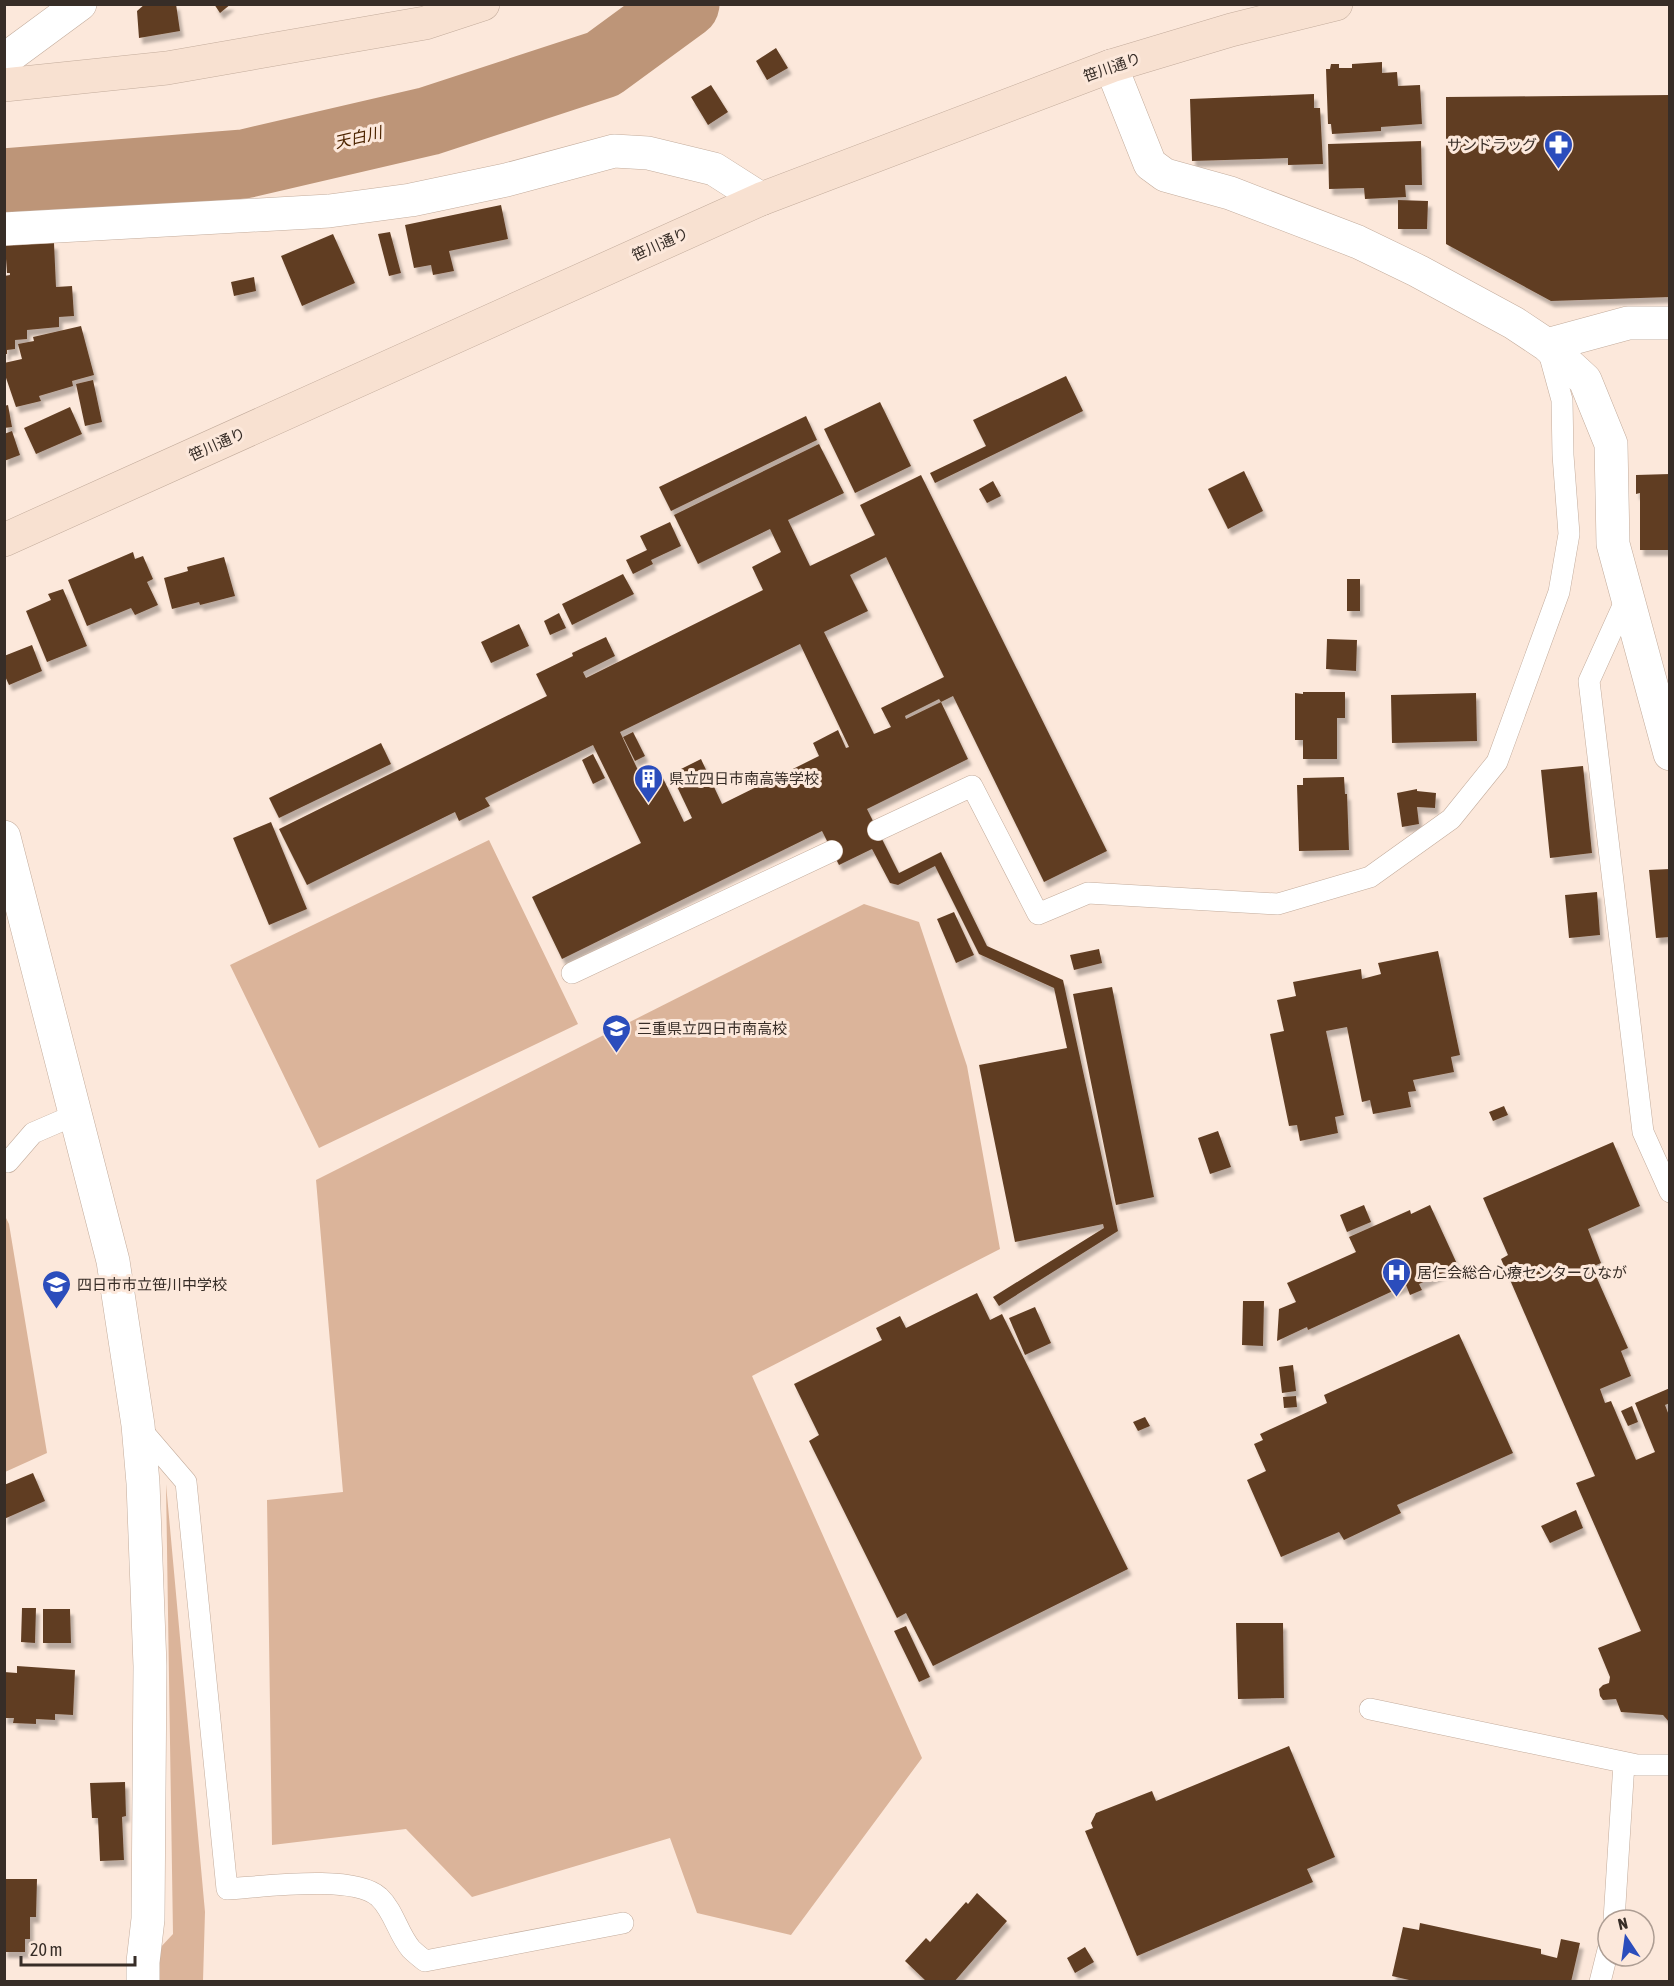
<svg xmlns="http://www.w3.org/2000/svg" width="1674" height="1986" font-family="'Asap Condensed','Noto Sans JP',sans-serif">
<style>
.green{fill:#dbb49a}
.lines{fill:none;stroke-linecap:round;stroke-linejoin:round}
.river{stroke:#bd9578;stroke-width:69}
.building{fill:#613e24;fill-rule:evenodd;filter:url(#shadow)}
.lane-casing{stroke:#c3ac9c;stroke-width:22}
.street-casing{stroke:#c3ac9c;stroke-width:34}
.secondary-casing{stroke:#c3ac9c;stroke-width:34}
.lane{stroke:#fff;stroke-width:21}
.street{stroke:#fff;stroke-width:33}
.secondary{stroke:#f8e1d1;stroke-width:33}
.labels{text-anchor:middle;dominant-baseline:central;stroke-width:6;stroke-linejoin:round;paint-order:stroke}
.street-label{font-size:15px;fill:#372d27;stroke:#fce8db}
.poi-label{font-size:15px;fill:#372d27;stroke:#fce8db;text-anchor:start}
.water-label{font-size:16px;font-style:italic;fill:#4d2501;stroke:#fce8db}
</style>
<defs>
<filter id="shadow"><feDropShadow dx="3.5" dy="6" stdDeviation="1.5" flood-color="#0004"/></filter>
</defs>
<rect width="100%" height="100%" fill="#fce8db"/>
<path class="green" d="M489,840L578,1024L319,1148L230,965Z
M864,904L919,922L967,1066L1000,1249L752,1376L922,1758L791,1935L697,1913L670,1838L472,1897L406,1829L272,1845L267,1500L343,1492L316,1180Z
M4,1214L9,1224L47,1453L5,1472Z
M166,1484L205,1912L203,1981H158V1950L173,1934Z"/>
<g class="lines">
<path class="river" d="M4,183L244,164L429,121L603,64L685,4"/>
</g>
<path class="building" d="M145,4H176L180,31L139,38L137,11Z
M214,4H231L220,13Z
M776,48L788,68L767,80L756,61Z
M1382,62V73L1397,72L1398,86L1420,85L1422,124L1381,127V131L1332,134L1331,124H1328L1326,69H1330L1331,64H1339V68H1352V64Z
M711,85L728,112L708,125L691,97Z
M1314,94V108H1320L1323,164L1288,165V158L1192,161L1190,99Z
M1670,95V297L1551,301L1446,244V97Z
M1421,141L1422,185H1405L1406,197L1365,199L1364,188L1329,189L1328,144Z
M1398,200L1428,201L1427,229H1398Z
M501,205L508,239L449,251L454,271L433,275L431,265L414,268L405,225Z
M390,232L401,273L389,276L378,234Z
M333,234L355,283L302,306L281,256Z
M54,243L56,287L72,286L74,316L59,317V327L27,330V339L15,340V349L7,350V354H4V276L10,275V273H7L5,245Z
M254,277L256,291L234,296L231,282Z
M81,326L94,375L72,381L73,386L39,396L41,401L16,407L4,372V363L22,359L18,344L34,341L33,337Z
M1066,376L1083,411L935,483L930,473L986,446L973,420Z
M93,380L102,422L85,426L76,384Z
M880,402L911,466L855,493L824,429Z
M8,405L12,427L4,428V406Z
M70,407L82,434L36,454L24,428Z
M806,416L817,440L671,511L659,487Z
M12,431L20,455L4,461V434Z
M819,444L844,493L788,520L810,566L875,535L860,505L921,475L1107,851L1044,882L953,696L941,702L939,699L905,716L906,719L941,702L968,759L867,809L899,873L941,852L987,946L1063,980L1118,1231L999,1306L993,1297L1104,1228L1103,1224L1015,1242L979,1065L1067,1048L1054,988L979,954L935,866L898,885L890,883L872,849L839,865L822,831L562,959L532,897L641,843L593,745L485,798L490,806L459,821L455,812L307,885L279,829L547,696L536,674L573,656L572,653L606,637L615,656L583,672L586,678L763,590L752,567L781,552L770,529L698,564L674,515ZM886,557L944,677L881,708L891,727L874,734L824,632L868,611L850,575ZM800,644L849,747L846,748L838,730L813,743L819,756L722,804L701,759L671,774L692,818L684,822L662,776L645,785L620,732Z
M1244,471L1263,511L1228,529L1208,489Z
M1670,474V550H1640V493L1636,494V475Z
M993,481L1001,496L987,503L979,489Z
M670,522L681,546L651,560L653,564L633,574L626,560L647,550L640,536Z
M133,552L135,559L143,556L153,579L147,582L158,605L135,615L131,608L87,626L68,580Z
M224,557L235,596L200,605L199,602L172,609L164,578L188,571L187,567Z
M623,574L634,594L572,625L562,604Z
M1347,579H1360V611H1347Z
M63,589L87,646L47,662L26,611L51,600L48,594Z
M559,613L566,628L550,635L544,621Z
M519,624L529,646L491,663L481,642Z
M1327,639L1357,640L1356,671L1326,669Z
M32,645L42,671L9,685L4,674V656Z
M1303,692H1345V718H1337V759H1303V740H1295V693L1303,694Z
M1476,693L1477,741L1392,743L1391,695Z
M633,732L645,756L635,761L623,737Z
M381,743L391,764L279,818L269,798Z
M593,754L605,778L593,784L582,760Z
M1583,766L1592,853L1550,858L1541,770Z
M1344,777L1345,794H1347L1349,850L1299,851L1297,785H1303V778Z
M1417,789V791L1436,793L1435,808L1417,807L1419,824L1402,827L1397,793Z
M271,822L307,909L269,925L233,838Z
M1670,869V937L1656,938L1649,870Z
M1597,892L1600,935L1569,938L1565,895Z
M954,912L974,955L956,963L937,919Z
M1099,949L1102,963L1074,970L1070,955Z
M1438,951L1460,1055L1451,1057L1454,1072L1413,1080L1416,1091L1408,1092L1411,1107L1373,1114L1370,1100L1362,1102L1347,1027L1326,1031L1344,1115L1335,1117L1338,1133L1300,1141L1297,1125L1289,1126L1270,1034L1284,1031L1277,1000L1296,996L1293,982L1361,969L1362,979L1381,974L1378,963Z
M1112,987L1154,1197L1116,1205L1073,994Z
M1504,1106L1508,1115L1493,1121L1489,1112Z
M1218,1131L1231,1167L1210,1174L1198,1138Z
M1613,1142L1640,1206L1588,1229L1601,1263L1592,1267L1628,1348L1621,1351L1631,1376L1600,1389L1605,1403L1611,1401L1636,1460L1655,1452L1635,1403L1670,1388V1403L1665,1405L1670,1418V1723L1663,1715L1621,1712L1616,1699L1603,1700L1600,1696L1599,1689L1603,1685L1609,1683L1610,1677L1598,1648L1641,1631L1576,1483L1595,1476L1501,1259L1508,1255L1483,1198Z
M1364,1205L1371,1222L1347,1232L1340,1215Z
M1430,1205L1458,1266L1419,1284L1422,1290L1410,1295L1406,1285L1308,1330L1307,1327L1277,1341L1279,1309L1296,1302L1287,1283L1356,1252L1349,1237L1410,1210L1411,1214Z
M977,1293L990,1320L1002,1314L1128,1569L933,1666L906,1613L897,1618L809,1441L819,1435L794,1384L882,1340L876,1328L900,1316L906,1328Z
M1243,1301H1264L1263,1346L1242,1345Z
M1035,1307L1051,1343L1025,1355L1009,1318Z
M1459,1334L1513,1453L1397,1505L1401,1513L1344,1540L1339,1532L1281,1557L1247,1480L1266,1471L1254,1444L1263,1440L1260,1434L1327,1403L1324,1395Z
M1293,1365L1296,1391L1282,1393L1279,1367Z
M1296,1396L1297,1407L1284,1408L1283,1397Z
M1632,1406L1638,1422L1628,1426L1621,1411Z
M1145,1417L1150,1426L1138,1431L1133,1422Z
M33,1473L45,1501L4,1519V1485Z
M1576,1510L1583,1528L1550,1543L1541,1526Z
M22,1608H36L35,1643L21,1642Z
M43,1609H70L71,1643H43Z
M1236,1623H1283L1284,1698L1238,1699Z
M906,1626L930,1677L919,1682L894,1631Z
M17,1666L75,1670L73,1715L55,1714V1720L36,1719V1724L13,1723L14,1718H4V1672L17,1673Z
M1289,1746L1335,1857L1307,1869L1313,1882L1137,1956L1085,1831L1093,1828L1091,1823L1096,1813L1152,1791L1156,1801Z
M125,1782L126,1816L122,1817L124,1860L100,1861L98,1818H92L90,1783Z
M4,1879H37L36,1917H30V1939H25V1952H4Z
M977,1893L1007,1921L954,1982H927L905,1961L926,1938L930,1942L966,1902L968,1904Z
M1420,1923L1541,1949V1954L1557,1958L1561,1939L1580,1943L1571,1982H1408L1409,1980L1392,1976L1403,1927L1419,1930Z
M1085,1947L1094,1962L1075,1973L1067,1958Z"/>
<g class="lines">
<defs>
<path id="lane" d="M1627,597L1589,681L1643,1132L1670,1192
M878,830L972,786L1038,914L1088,893L1278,904L1370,877L1451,819L1497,762L1559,592L1569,534L1563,455L1562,400L1548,349
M572,973L832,851
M8,1162L33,1133L77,1114
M138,1426L186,1482L227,1889C262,1887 353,1874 379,1897C394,1911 398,1934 411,1949C415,1953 420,1957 425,1961L623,1923
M1370,1709L1637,1765H1670
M1614,1920L1624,1763
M1600,1982L1608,1950"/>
<path id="street" d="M4,60L80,4
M1111,66L1150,164L1165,175L1230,193L1358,242L1418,271L1514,323L1547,345L1585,380L1611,444L1613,544L1670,754
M4,229L329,211L411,200L506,180L614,151L648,153L714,169L761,199
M1547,345L1628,323H1670
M4,837L113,1261L138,1425L143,1483L150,1666L148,1919L143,1962V1982"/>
<path id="secondary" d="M4,85L167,68L425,23L483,4
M4,540L761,199L1111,66L1231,30L1336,4"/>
</defs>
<use href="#lane" class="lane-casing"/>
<use href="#street" class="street-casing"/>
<use href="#secondary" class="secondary-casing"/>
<use href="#lane" class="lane"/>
<use href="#street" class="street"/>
<use href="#secondary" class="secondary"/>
</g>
<defs>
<symbol id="pharmacy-pin" viewBox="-11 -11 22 30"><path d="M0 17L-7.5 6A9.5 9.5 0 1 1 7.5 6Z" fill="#2b4dbc" stroke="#fce8db"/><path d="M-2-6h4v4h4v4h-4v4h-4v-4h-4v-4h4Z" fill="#fff"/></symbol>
<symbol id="building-pin" viewBox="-11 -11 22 30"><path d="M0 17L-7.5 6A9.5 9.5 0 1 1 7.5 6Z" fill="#2b4dbc" stroke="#fce8db"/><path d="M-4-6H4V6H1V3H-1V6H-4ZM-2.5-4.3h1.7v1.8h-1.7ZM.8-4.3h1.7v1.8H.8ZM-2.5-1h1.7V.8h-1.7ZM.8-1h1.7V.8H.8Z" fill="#fff"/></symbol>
<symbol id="school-pin" viewBox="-11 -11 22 30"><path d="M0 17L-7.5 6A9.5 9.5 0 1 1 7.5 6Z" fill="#2b4dbc" stroke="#fce8db"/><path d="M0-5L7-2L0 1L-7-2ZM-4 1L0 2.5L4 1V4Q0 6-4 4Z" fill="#fff"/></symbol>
<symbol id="hospital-pin" viewBox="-11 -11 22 30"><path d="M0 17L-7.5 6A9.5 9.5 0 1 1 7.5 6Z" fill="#2b4dbc" stroke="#fce8db"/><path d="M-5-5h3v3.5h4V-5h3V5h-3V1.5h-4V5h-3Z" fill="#fff"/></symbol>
</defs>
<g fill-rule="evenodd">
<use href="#pharmacy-pin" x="1542" y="128" width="33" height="45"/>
<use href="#building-pin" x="632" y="762" width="33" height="45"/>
<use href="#school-pin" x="600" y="1012" width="33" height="45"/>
<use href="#hospital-pin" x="1380" y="1256" width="33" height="45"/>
<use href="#school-pin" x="40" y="1268" width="33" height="45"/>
</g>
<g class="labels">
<g class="street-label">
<text transform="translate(1112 67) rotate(-19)">笹川通り</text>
<text transform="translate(660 244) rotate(-24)">笹川通り</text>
<text transform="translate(217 444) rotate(-24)">笹川通り</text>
</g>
<g class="poi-label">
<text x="1537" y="144" text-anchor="end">サンドラッグ</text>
<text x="669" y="778">県立四日市南高等学校</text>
<text x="637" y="1028">三重県立四日市南高校</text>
<text x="1417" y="1272">居仁会総合心療センターひなが</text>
<text x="77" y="1284">四日市市立笹川中学校</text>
</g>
<g class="water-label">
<text transform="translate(358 137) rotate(-13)">天白川</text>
</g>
</g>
<rect width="1674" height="1986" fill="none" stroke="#372d27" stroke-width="12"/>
<g transform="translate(1626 1938) rotate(347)"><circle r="28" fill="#fce8db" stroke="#ad9d93" stroke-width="1.5"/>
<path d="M0-4.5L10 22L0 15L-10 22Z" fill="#2b4dbc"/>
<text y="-9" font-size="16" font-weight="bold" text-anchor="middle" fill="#372d27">N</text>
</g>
<path d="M21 1956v9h114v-9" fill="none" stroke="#372d27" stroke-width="3"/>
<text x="30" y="1956" font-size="18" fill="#372d27" stroke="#fce8db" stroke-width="4.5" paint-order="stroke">20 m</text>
</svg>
